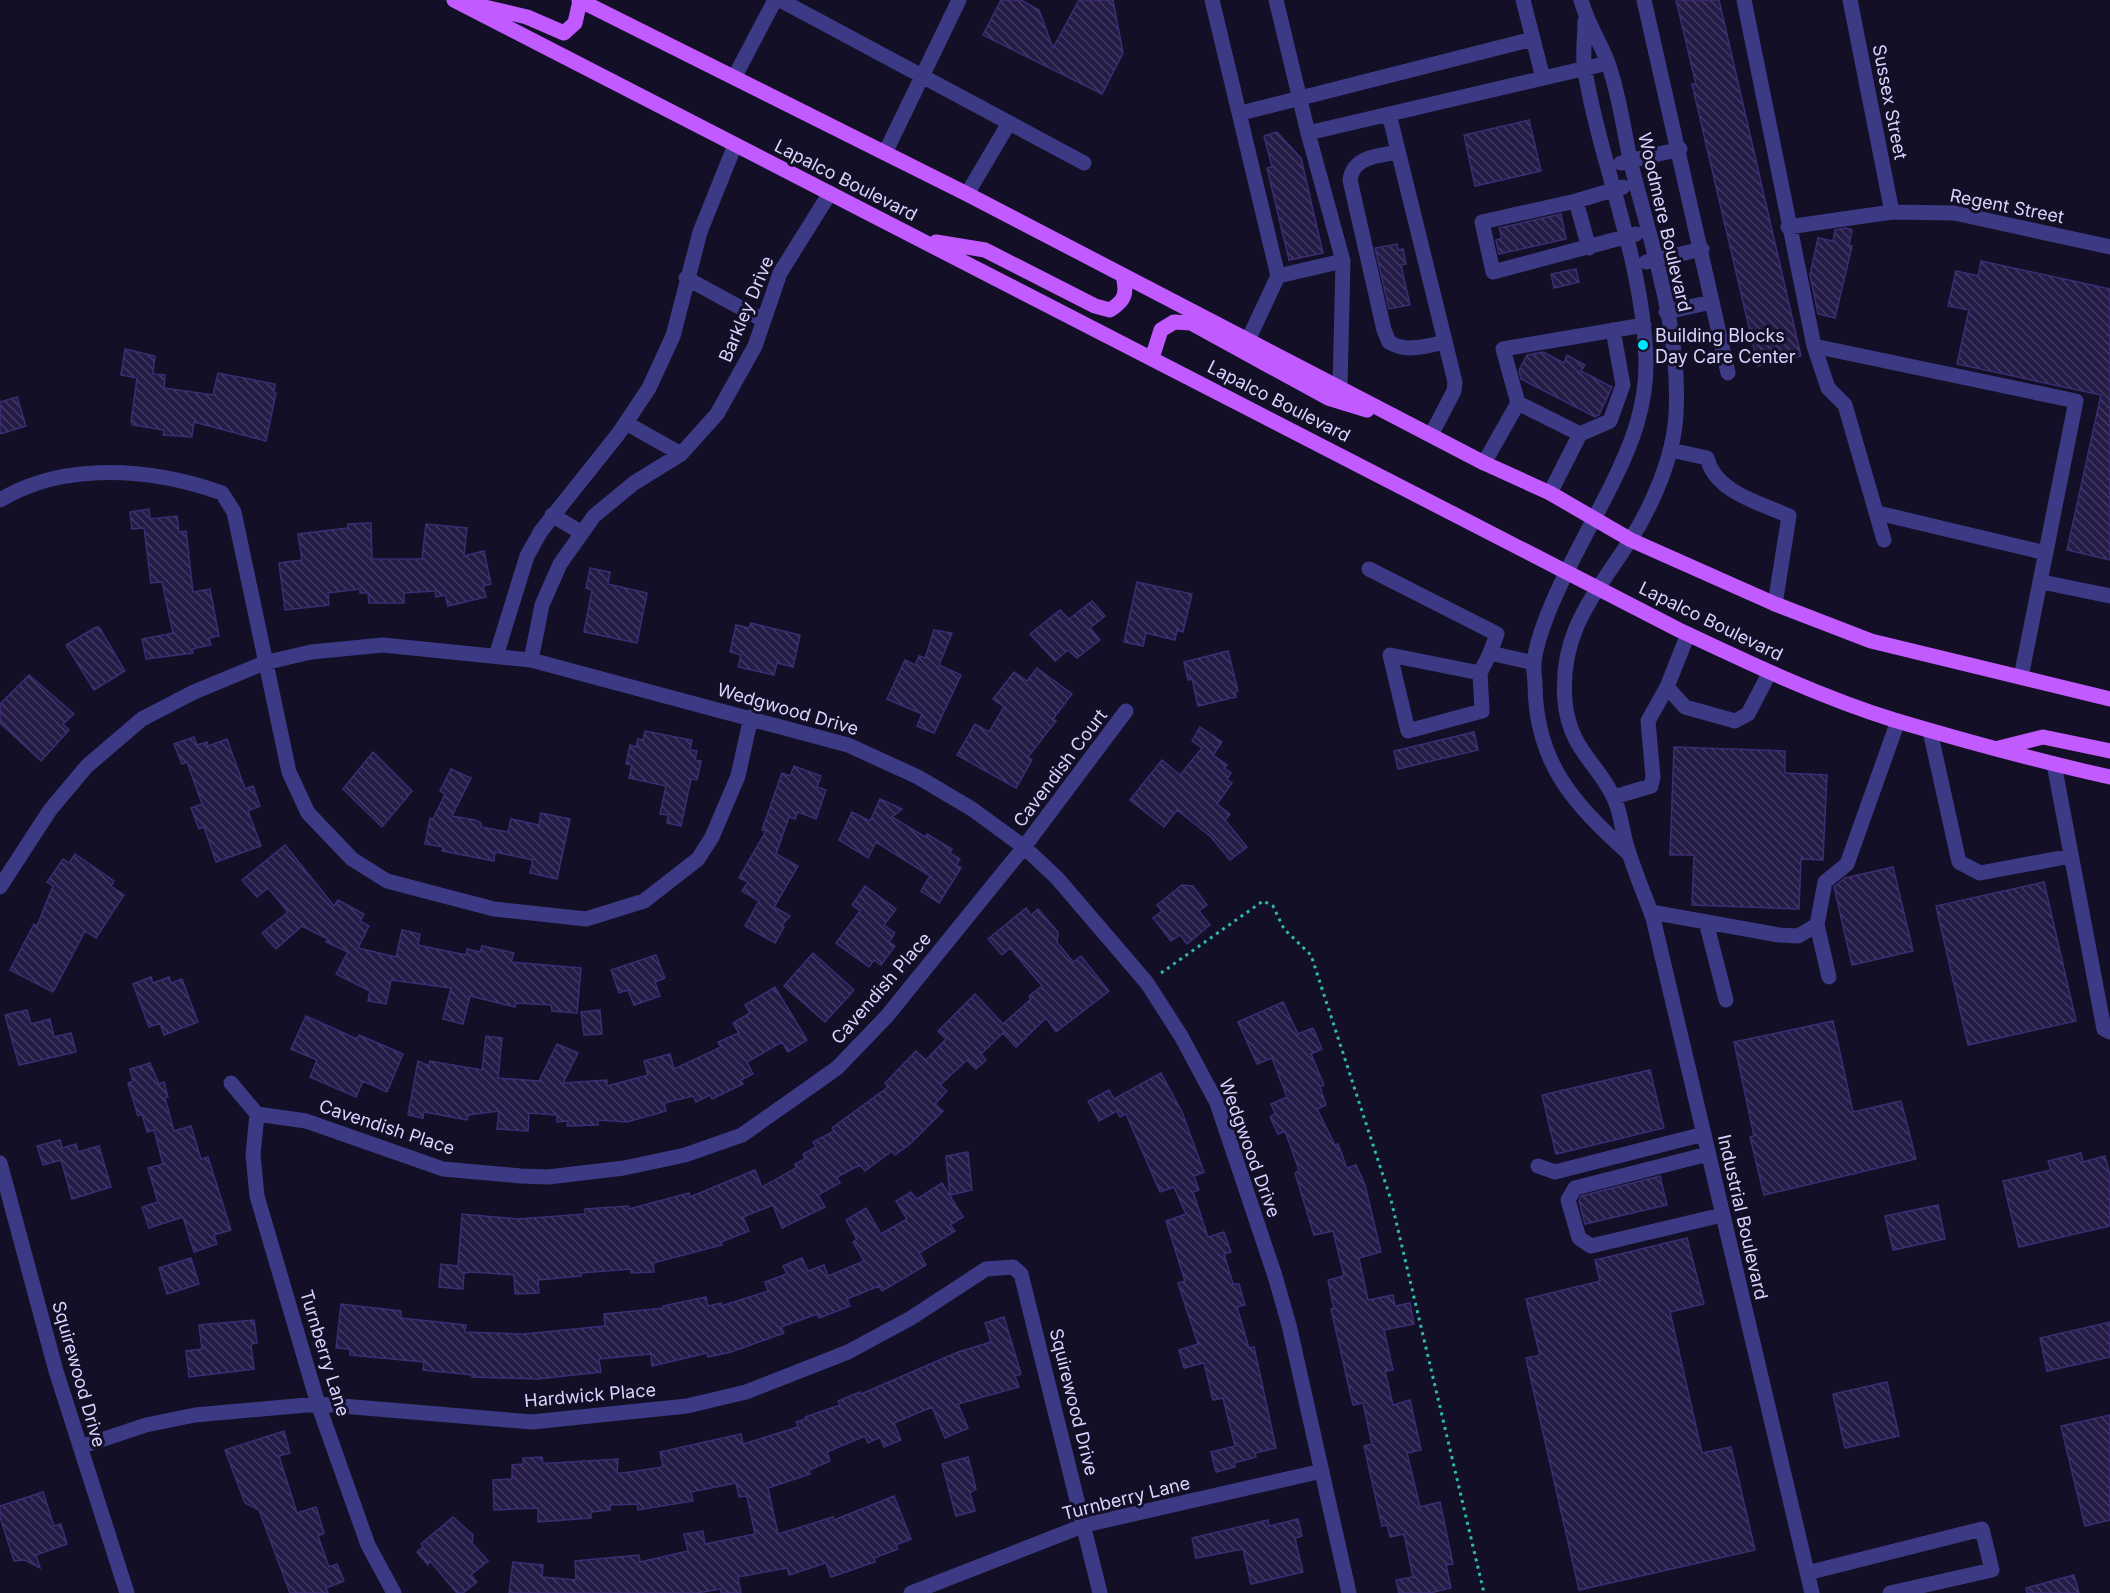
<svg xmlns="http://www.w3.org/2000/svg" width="2110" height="1593" font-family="Inter,sans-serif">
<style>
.building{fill:url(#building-back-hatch);stroke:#3b2d73;stroke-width:1.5}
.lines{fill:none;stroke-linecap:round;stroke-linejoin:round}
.path{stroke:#2fb8b0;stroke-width:3;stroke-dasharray:3 4.5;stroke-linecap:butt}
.minor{stroke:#3d3a85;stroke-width:15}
.major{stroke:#c25bff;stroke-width:15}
.poi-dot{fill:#00e5ff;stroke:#130f26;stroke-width:2}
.labels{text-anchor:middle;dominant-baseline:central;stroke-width:6;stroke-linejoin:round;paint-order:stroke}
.street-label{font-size:18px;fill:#d9d4ff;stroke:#130f26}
.poi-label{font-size:18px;fill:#d9d4ff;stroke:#130f26;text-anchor:start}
</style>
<defs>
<pattern id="building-back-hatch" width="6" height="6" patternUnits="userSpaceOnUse" patternTransform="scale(1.5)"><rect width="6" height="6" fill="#241b47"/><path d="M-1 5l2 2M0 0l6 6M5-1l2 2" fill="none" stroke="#433b63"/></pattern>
</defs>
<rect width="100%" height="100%" fill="#130f26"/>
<path class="building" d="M1001,0H1021L1039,10L1053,48L1079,0H1113L1123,53L1102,94L983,35Z
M1676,0H1719L1801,356L1758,366L1692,84H1696Z
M1529,120L1541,171L1475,186L1464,135Z
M1277,132L1301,158L1323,253L1289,260L1267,168L1272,167L1264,136Z
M1561,214L1566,239L1499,254L1496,240L1502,238L1499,228Z
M1846,228L1852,230L1849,245L1852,246L1835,318L1818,314L1810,275L1818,238L1833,241L1835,230Z
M1397,244L1398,250L1403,249L1406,264L1401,265L1410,305L1389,309L1375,248Z
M1981,261L2110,289V560L2067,550L2101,395L1957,364L1969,310L1948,306L1956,271L1978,276Z
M1576,269L1579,282L1554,288L1551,274Z
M125,349L155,356L153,374L165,375L164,388L213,395L218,373L275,384L274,393H276L266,441L194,422L192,437L163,435L164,430L133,425L131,422L137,378L121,375Z
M1543,352L1564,363L1567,355L1585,365L1581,371L1612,387L1599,415L1595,417L1521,379L1519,370L1527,355Z
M17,397L26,426L0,434V402Z
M149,509L150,519L177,516L179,532L186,531L193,592L210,589L219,636L209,638L211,645L192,649L193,653L146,659L142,639L173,633L162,582L151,583L144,528L132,529L130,512Z
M371,523L372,559H422L426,524L467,528L464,556L484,551L491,584L483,586L486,597L448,606L445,595L436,597L435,591L404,593V603H369L368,593H360V589L328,593L329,605L285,610L279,563L302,560L298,534L348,528V524Z
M590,568L610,572L608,584L647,593L637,643L584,632L592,590L586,588Z
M1137,582L1192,594L1183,632L1177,630L1175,640L1146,633L1143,646L1124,642Z
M1092,601L1105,616L1090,628L1100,640L1077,658L1068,650L1055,661L1030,634L1060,610L1069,619Z
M751,623L800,635L793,667L777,663L774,675L738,667L741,655L730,652L736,625L749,628Z
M96,627H99L125,671L94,690L66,645Z
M934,630L952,633L939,665L961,675L934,733L917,726L922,714L887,699L905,660L915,665L919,656L925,658Z
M1228,651L1238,691L1235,692L1236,697L1198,706L1192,679L1188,680L1184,662Z
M1037,668L1072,694L1053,719L1056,721L1028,757L1032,760L1016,788L957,755L975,724L989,732L1004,707L993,699L1014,672L1027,681Z
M29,675L74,714L63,724L69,730L41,761L0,723V704Z
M1200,727L1222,742L1213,755L1227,765L1224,768L1231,773L1227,779L1232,783L1217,804L1230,814L1225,820L1247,847L1230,860L1211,837L1177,810L1164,827L1130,800L1162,760L1180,775L1202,748L1192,741Z
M645,731L692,740L690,750L697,751L695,760L701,761L697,780L691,779L681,826L667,823L668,815L660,814L666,786L629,778L632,765L626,764L630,745L636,747L638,739L643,740Z
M1474,732L1478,750L1398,769L1394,751Z
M194,737L197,745L207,742L208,746L227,739L245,789L253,786L260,806L248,811L261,846L216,862L204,827L199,829L191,808L202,804L187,762L182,764L174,744Z
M1674,747L1785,751V773L1827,775L1823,860L1801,859L1799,909L1692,905L1694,855H1670Z
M373,752L412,791L382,827L343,789Z
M794,766L821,776L817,787L826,790L816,819L798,812L795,819L789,817L776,854L798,866L774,907L790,916L782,925L784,927L775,943L745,926L759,901L742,891L748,882L739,878L766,831L762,830L782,773L790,776Z
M451,769L471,778L452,816L475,820L481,823V827L508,832L511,819L539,825L541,813L570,819L557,879L530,873L533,860L495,852L494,861L442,851L443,847L425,844L430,818L433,819L445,794L440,791Z
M880,799L902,809L892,817L925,837L927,834L952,849L950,853L960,859L956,865L961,868L939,903L921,891L930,876L876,842L868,858L839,840L852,812L870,821Z
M285,845L334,906L338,900L364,914L360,921L369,926L358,948L396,957L402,930L420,934L418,945L466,955L467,949L480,952L482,946L514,953L511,962L581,968L577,1013L552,1011L551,1005L516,1003L515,1007L470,996L463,1024L443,1019L451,988L391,980L386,1004L368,1001L370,991L336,974L348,952L326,942L328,939L302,926L276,949L262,933L288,912L268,888L257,897L242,880Z
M75,854L114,881L111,886L124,895L96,938L85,931L53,992L10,970L34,924L37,926L53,886L47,882L63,859L69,863Z
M1893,867L1913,951L1852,965L1834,887L1845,878Z
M2044,882L2076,1021L1968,1045L1936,906Z
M1182,885L1193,886L1207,905L1199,911L1210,925L1187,944L1180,935L1171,941L1153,918L1162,911L1157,905Z
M865,886L896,909L884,925L895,933L889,942L895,946L881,965L874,960L869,967L836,943L860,911L852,905Z
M1026,908L1031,915L1038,909L1058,932L1057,942L1073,962L1081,956L1109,991L1056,1032L1046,1018L1016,1047L1003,1033L981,1054L986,1060L976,1069L967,1060L940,1085L947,1091L935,1104L943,1111L910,1144L895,1155L892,1151L865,1171L860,1165L837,1177L840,1183L818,1195L825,1207L782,1228L773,1205L743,1217L749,1231L721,1242L722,1245L653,1263L654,1272L631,1273V1269L581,1273V1276L538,1280L539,1293L515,1294L514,1275L473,1272L464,1273L463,1289L439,1287L441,1264L458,1266L462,1214L518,1219L585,1214V1209L629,1206V1209L689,1193L690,1197L755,1170L762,1187L796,1168L795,1164L805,1159L803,1154L816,1147L813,1142L834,1131L832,1128L888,1087L885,1083L916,1051L926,1060L946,1039L938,1031L975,994L1003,1024L1031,999L1029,996L1042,986L1010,948L1002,955L988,939Z
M813,953L854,990L825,1022L784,986Z
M656,955L665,978L655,982L660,996L634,1005L628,990L619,993L611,970Z
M151,977L153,983L169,977L171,983L182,979L198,1022L164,1035L160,1023L149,1027L133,984Z
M775,987L807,1040L788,1052L782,1042L747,1062L753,1074L741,1080L743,1084L712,1099L710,1095L696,1102L693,1096L664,1103L666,1111L627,1122L598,1120V1125L567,1126L568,1121L557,1122V1115L529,1113L528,1131L497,1129L499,1111L468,1115L467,1120L424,1112L423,1118L408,1115L418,1061L429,1066L430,1061L482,1070L486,1036L502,1038L498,1078L539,1081L557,1044L578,1053L563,1083L607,1080V1086L648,1075L644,1061L670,1054L674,1069L721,1047L718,1042L739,1033L733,1023L750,1013L745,1005Z
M1283,1002L1298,1034L1313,1028L1322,1049L1311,1054L1324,1085L1320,1087L1326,1105L1317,1109L1335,1145L1338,1144L1347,1168L1356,1165L1365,1185L1381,1252L1359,1258L1368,1300L1393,1295L1395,1306L1410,1303L1414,1324L1384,1330L1393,1370L1385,1371L1393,1405L1410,1400L1421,1450L1407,1453L1420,1507L1440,1502L1453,1564L1446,1565L1451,1588L1430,1593H1399L1396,1580L1413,1577L1404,1534L1390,1537L1387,1525L1382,1526L1364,1446L1372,1444L1363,1403L1353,1405L1331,1309H1334L1328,1280L1344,1276L1333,1231L1314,1235L1295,1173L1299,1170L1285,1131L1278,1134L1270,1117L1275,1114L1271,1104L1287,1097L1272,1058L1257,1064L1238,1022Z
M27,1010L31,1024L50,1019L54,1037L71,1033L76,1052L19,1065L5,1015Z
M600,1010L602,1034L584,1035L581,1012Z
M306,1016L357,1039L359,1035L403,1054L387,1092L363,1081L356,1097L310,1077L317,1060L291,1049Z
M1833,1021L1853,1112L1901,1101L1916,1159L1764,1195L1750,1137L1754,1136L1734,1042Z
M150,1063L159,1084L164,1082L168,1097L165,1098L174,1131L191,1126L201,1159L208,1157L231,1230L214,1235L217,1244L194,1252L183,1217L149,1228L142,1207L158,1202L148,1168L163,1164L154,1130L147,1132L142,1114L138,1116L128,1083L133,1081L130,1069Z
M1650,1070L1664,1128L1556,1154L1542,1095Z
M1161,1073L1182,1112L1204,1172L1194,1176L1199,1190L1193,1192L1208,1237L1224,1232L1231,1252L1224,1254L1233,1284H1239L1245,1305L1237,1307L1249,1348L1254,1347L1276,1448L1255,1453L1256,1457L1234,1463L1235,1467L1216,1472L1211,1452L1235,1446L1223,1398L1213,1400L1204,1363L1184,1368L1179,1350L1198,1344L1178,1283L1185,1281L1166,1221L1186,1214L1174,1187L1160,1192L1126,1114L1120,1117L1117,1111L1099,1121L1088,1101L1109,1090L1114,1099Z
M60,1140L62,1148L76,1144L78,1152L99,1146L111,1187L72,1199L61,1160L43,1165L37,1146Z
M968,1152L972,1190L950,1195L946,1156Z
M2081,1153L2083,1162L2105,1156L2110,1176V1226L2019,1247L2003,1181L2051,1170L2048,1161Z
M1660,1176L1667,1205L1585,1224L1579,1201L1581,1196Z
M942,1183L963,1217L950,1225L955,1231L919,1253L926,1265L882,1291L879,1286L847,1299L850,1306L819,1318L817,1314L781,1327L784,1333L731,1352L708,1357L707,1353L652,1366L651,1354L599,1359L601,1372L537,1379L472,1377L473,1375L423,1370L424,1362L350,1355V1349L336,1348L341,1304L401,1311V1318L466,1325L465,1332L524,1334L605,1326L604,1314L664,1308L663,1306L706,1297L708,1306L721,1303V1306L768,1291L765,1282L787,1274L783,1266L802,1258L808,1271L824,1265L828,1276L864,1261L853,1242L857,1239L846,1220L866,1208L881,1234L907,1219L896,1201L911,1192L917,1199Z
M1938,1205L1945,1239L1893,1250L1885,1216Z
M1687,1238L1704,1304L1670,1312L1702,1453L1731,1447L1755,1550L1579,1590L1526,1358L1540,1355L1526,1299L1600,1281L1595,1260Z
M191,1258L199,1284L167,1294L159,1268Z
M1004,1317L1021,1374L1015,1376L1019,1387L958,1404L968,1428L945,1438L932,1407L894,1423L901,1440L884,1447L880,1437L868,1443L865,1436L827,1452L830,1461L809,1470L810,1474L768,1488L778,1534L833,1517L834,1520L894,1496L911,1539L896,1545L898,1549L874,1558L875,1562L831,1577L826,1563L789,1575L787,1568L738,1577L741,1593H721V1589L697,1593H509L513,1562L543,1565L542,1577L576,1580L575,1561L639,1555L640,1562L688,1551L684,1534L703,1531L705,1544L755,1534L747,1496L739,1497L736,1483L691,1492L693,1501L638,1510L637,1504L610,1505V1510L591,1512V1518L538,1522V1508L494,1510L493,1480L512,1479V1465L523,1464V1458L542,1457L543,1463H553L618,1459L617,1473H623L663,1467L660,1452L741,1434L743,1444L798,1427L796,1422L806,1419L805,1417L840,1405L838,1401L860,1392L861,1394L958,1352L991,1342L985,1323Z
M254,1320L257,1343L251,1344L254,1369L189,1377L186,1351L202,1349L199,1325Z
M2110,1322V1357L2047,1371L2040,1338Z
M1887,1382L1899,1436L1845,1448L1833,1394Z
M2110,1415V1520L2085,1526L2061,1426Z
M284,1431L290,1453L279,1456L297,1513L316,1507L324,1533L318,1536L329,1567L337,1564L344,1581L326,1588L328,1593H290L259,1510L245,1503L225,1450Z
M968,1457L976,1489L970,1493L975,1511L956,1516L942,1464Z
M43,1492L54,1526L61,1524L67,1544L36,1555L40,1568L25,1560L14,1561L0,1517V1506Z
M453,1517L473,1535L472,1543L488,1561L471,1575L477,1582L463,1593H457L430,1561L428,1565L417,1552L423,1547L421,1544Z
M1298,1519L1302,1536L1295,1538L1303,1572L1251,1584L1243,1549L1196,1558L1192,1538L1268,1520L1269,1526Z
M2074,1575L2079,1593H2027L2026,1588Z"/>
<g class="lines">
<path class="path" d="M1161,973L1263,901L1273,906L1284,929L1311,955L1391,1200L1484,1593"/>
<path class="minor" d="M780,0L1084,163
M1212,0L1278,276L1343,261
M1276,0L1308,133
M1523,0L1533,39
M1581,0C1587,23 1600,41 1608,63C1620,96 1624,134 1632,168C1652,247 1681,332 1676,414C1674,456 1652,507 1629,542C1594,596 1559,632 1565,702C1570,749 1595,760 1613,796C1622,813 1622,835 1629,853C1636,875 1645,896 1653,918L1812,1593
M1644,0L1712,302L1666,312
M1744,0L1814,346L1828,388L1845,405L1884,540
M1850,0L1892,212
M1585,21C1585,37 1582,55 1585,71C1601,167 1643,259 1646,359C1647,405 1632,444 1612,484C1589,531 1540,612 1534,662C1533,669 1535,678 1535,685C1536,763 1573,803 1628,853
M735,76L775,0
M1241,113L1533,39L1543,78
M1389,114L1455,382L1454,391L1431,435
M1398,152C1379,156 1353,156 1350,180L1384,330L1389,342C1406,353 1427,346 1445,342
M885,153L959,0
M1621,163L1680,149
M1623,187L1576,201L1482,222L1493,272L1636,234
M967,194L1009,123
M1576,201L1589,248
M1788,227L1892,212L1954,213L2110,247
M1646,262L1702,249
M686,278L763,320
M1712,302L1728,373
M1248,340L1278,276
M1814,346L2076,401L2021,677
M1340,387L1343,261L1308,133L1608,63
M1518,403L1580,434
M626,423L681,454
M1671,450L1707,458C1716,493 1759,502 1789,516L1775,604
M1484,463L1518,403L1503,349L1644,325
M1550,493L1580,434L1610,421L1623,385L1613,330
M0,500C65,461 152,468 222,493L234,512L289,772L308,813L352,859L387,881L494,909L586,919L644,901L698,859L712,837L738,776L751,717
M1878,513L2046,553
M552,515L582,533
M1369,569L1497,634L1490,653
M2042,582L2110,596
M1688,634L1667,687L1685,707L1735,721L1748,714L1770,672
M496,656L527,556L541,531L619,433L649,388L673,336L700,232L735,145
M531,660L542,605L560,564L594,516L634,483L681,454L717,414L755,346L780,273L830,193
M1480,673L1390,655L1408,731L1482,711L1480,673L1490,653L1534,663
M1930,731L1959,862L1980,873L2071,856
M2054,764L2104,1029L2110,1032
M1614,797L1651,786L1653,777L1648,721L1667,687
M0,887L50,810L87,766L142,719L194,692L264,663L311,652L383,645L531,660L848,745L918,777L972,809L1024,847L1057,878L1147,983L1181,1036L1217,1103L1275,1276L1289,1325L1349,1593
M1651,912L1779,935L1798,936L1817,925L1825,882L1847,864L1898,721
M1706,922L1726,1000
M1817,925L1829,977
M231,1083L257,1114
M257,1114L306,1121L443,1169L521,1176L548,1177L624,1168L685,1155L742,1135L837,1068L887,1016L1024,847L1126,711
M257,1114L253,1155L257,1196L318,1404L368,1545L394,1593
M1708,1154L1575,1188L1568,1200L1579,1238L1591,1246L1722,1215
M0,1163L56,1371L127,1593
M1538,1166L1555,1172L1704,1134
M80,1447L146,1425L195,1415L318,1404L532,1422L687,1406L746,1392L848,1352L911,1318L986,1269L1013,1267L1021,1274L1100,1593
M1807,1573L1982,1529L1992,1570L1890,1593
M911,1593L1085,1525L1322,1471"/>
<path class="major" d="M454,0L1679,630C1749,663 1820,697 1894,720C1965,741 2037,761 2110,777
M579,0L967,194L1484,463L1550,493L1631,540L1775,604L1871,641L2110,699
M476,5L527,17L564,33L575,23L580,1
M936,242L985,250L1095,306L1110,310C1126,300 1127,293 1123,275
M1152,358L1161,330L1174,322L1191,323L1328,398L1367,410
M1999,748L2043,737L2110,751"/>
</g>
<circle class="poi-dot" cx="1643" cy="345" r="6"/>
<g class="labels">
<g class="street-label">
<text transform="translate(1890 102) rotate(79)">Sussex Street</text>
<text transform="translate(846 180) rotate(27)">Lapalco Boulevard</text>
<text transform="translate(2007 206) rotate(11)">Regent Street</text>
<text transform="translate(1665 222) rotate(77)">Woodmere Boulevard</text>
<text transform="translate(746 309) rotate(-67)">Barkley Drive</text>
<text transform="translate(1279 401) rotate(27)">Lapalco Boulevard</text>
<text transform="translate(1711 621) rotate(26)">Lapalco Boulevard</text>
<text transform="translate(788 709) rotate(16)">Wedgwood Drive</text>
<text transform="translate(1060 768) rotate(-53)">Cavendish Court</text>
<text transform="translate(881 988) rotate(-49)">Cavendish Place</text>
<text transform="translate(387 1127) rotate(18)">Cavendish Place</text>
<text transform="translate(1250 1148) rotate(70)">Wedgwood Drive</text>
<text transform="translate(1743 1217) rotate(77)">Industrial Boulevard</text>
<text transform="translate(325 1353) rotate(73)">Turnberry Lane</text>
<text transform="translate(79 1374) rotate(74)">Squirewood Drive</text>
<text transform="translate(590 1395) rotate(-5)">Hardwick Place</text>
<text transform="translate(1074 1402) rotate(76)">Squirewood Drive</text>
<text transform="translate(1126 1498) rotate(-14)">Turnberry Lane</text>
</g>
<g class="poi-label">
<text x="1655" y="335">Building Blocks<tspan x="1655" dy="21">Day Care Center</tspan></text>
</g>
</g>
</svg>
